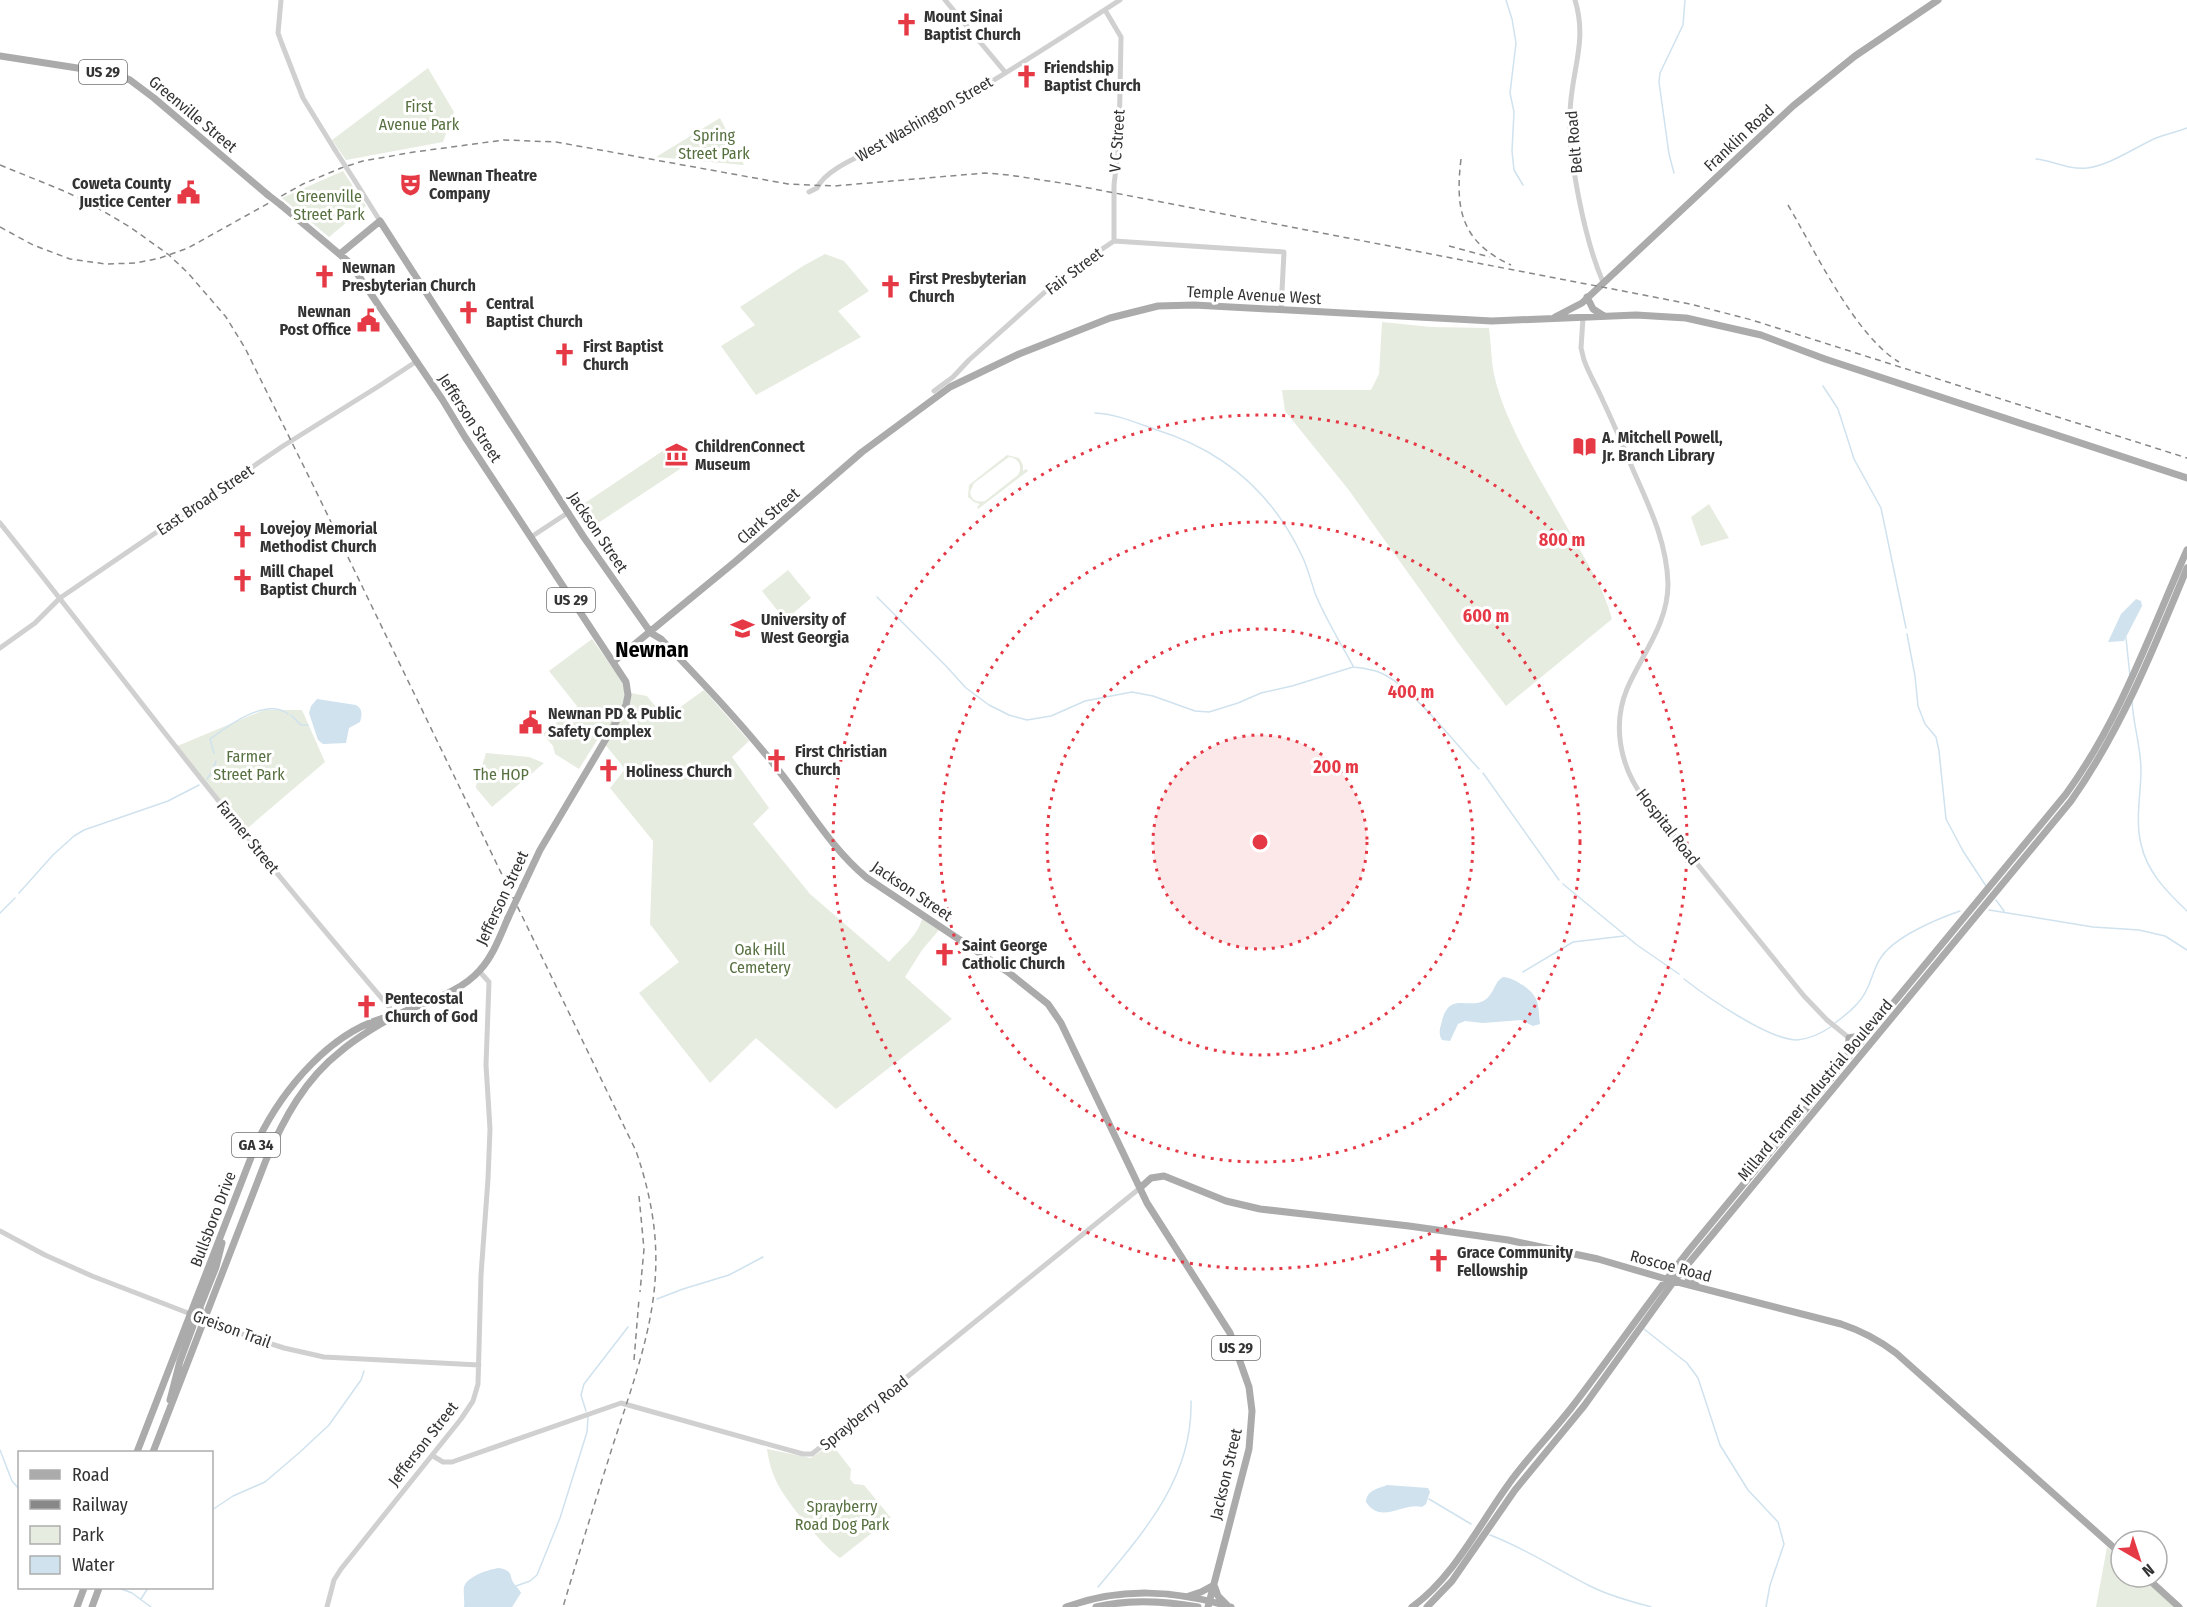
<svg xmlns="http://www.w3.org/2000/svg" width="2187" height="1607" font-family="'Fira Sans Condensed',sans-serif">
<style>
.green{fill:#e6ecdf;fill-rule:evenodd}
.water{fill:#cfe2ee}
.lines{fill:none;stroke-linecap:round;stroke-linejoin:round}
.stream{stroke:#cfe2ee;stroke-width:1.5}
.minor{stroke:#d0d0d0;stroke-width:5}
.major{stroke:#ababab;stroke-width:7}
.rail{stroke:#888;stroke-width:1.5;stroke-dasharray:6 4.5;stroke-linecap:butt}
.minor-bridge{stroke:#d0d0d0;stroke-width:5}
.major-bridge{stroke:#ababab;stroke-width:7}
.ring{fill:none;stroke:#e63946;stroke-width:3;stroke-dasharray:3 6}
.labels{text-anchor:middle;dominant-baseline:central;stroke-width:6;stroke-linejoin:round;paint-order:stroke}
.shield{fill:#fff;stroke:#707070;stroke-width:1.5}
.shield-label{font-size:15px;font-weight:bold;fill:#333}
.poi-label{font-size:16px;font-weight:bold;fill:#333;stroke:#fff;text-anchor:start}
.park-label{font-size:16px;fill:#56703f;stroke:#fff}
.street-label{font-size:16px;fill:#333;stroke:#fff}
.district-label{font-size:22px;font-weight:bold;fill:#000;stroke:#fff}
.centre{fill:#e63946;stroke:#fff;stroke-width:3}
.ring-label{font-size:18px;text-anchor:middle;font-weight:bold;fill:#e63946;stroke:#fff;stroke-width:6;stroke-linejoin:round;paint-order:stroke}
</style>
<rect width="100%" height="100%" fill="#fff"/>
<path class="green" d="M428,68L454,112L443,142L346,160L332,140Z
M720,118L744,165L656,157Z
M343,171L366,206L329,237L282,198Z
M825,254L844,261L869,291L838,311L861,337L756,395L721,346L755,325L740,307L803,266Z
M1382,322L1431,327L1489,328C1491,343 1491,359 1494,374C1504,424 1547,490 1572,536C1587,563 1604,588 1612,619L1506,706L1459,644L1348,489L1285,411L1282,390H1371L1379,374Z
M667,448L680,469L589,529L576,509Z
M1007,455L1019,458L1023,465V471L1026,469L1028,471L978,509L977,507L980,504L974,502L968,497L969,485ZM1009,457C1019,458 1023,467 1018,475L985,501C977,503 971,500 970,492L974,483Z
M1709,504L1729,538L1701,546L1691,517Z
M788,570L811,598L785,620L762,591Z
M592,639L622,681L625,692L647,696L665,718L704,690L749,741L732,757L769,808L753,824L810,894L889,962C901,948 917,937 922,919L939,930L922,950L905,977L952,1019L836,1109L756,1038L710,1083L639,993L679,962L650,924L653,841L610,788L625,769L599,737L579,769L555,754L553,746L543,734L577,706L549,671Z
M264,710H302L325,762L243,832L175,747Z
M486,753L529,757L544,763L492,807L476,788C477,774 483,765 486,753Z
M830,1445L834,1447L851,1469L850,1479L854,1484L864,1485L891,1518L840,1558C823,1546 792,1508 781,1490C773,1477 769,1463 767,1449L811,1458Z
M2107,1547L2121,1559V1577H2142L2176,1607H2096Z"/>
<path class="water" d="M2136,599L2141,601L2142,606L2124,641L2108,642L2121,614Z
M317,699L356,705C363,709 362,715 360,722L349,728L346,743L323,744L318,740L309,713L311,706Z
M1503,977C1512,977 1532,989 1536,999C1539,1005 1539,1017 1540,1024L1533,1026L1521,1020L1483,1023L1465,1021L1458,1024L1450,1041L1442,1040C1438,1033 1440,1028 1442,1021C1449,991 1469,1010 1485,1000C1494,994 1494,982 1503,977Z
M1387,1485L1428,1488L1430,1492L1426,1504L1422,1507C1403,1502 1381,1525 1366,1502C1367,1490 1377,1489 1387,1485Z
M499,1568C515,1571 508,1577 515,1585C517,1588 520,1590 521,1593L512,1607H464C465,1601 463,1592 464,1587C467,1576 490,1569 499,1568Z"/>
<g class="lines">
<path class="stream" d="M1506,0L1512,19L1516,43L1510,93L1514,112L1512,151L1514,170L1523,185
M2036,159C2054,161 2068,170 2087,168C2110,165 2134,148 2156,138C2166,134 2177,132 2187,128
M1674,173L1669,154L1659,82L1660,73L1683,25L1685,0
M1823,386L1838,409L1854,459L1881,508L1906,628
M1095,413C1117,414 1136,423 1157,430C1224,451 1273,493 1303,558C1308,569 1311,581 1315,593C1325,618 1340,642 1353,666
M877,597L946,666L966,688L989,705L1009,715L1027,720L1051,716L1085,701L1132,692L1153,696L1195,711L1209,712L1238,703L1261,693L1292,686L1353,667C1363,668 1372,669 1381,673C1411,686 1456,744 1479,769
M1907,634L1915,676L1918,706L1925,724L1936,737L1939,751L1946,819L1963,851L1986,886
M2126,638L2130,676
M2132,701C2133,724 2141,747 2141,770C2141,793 2135,820 2141,844C2147,872 2167,892 2187,911
M291,715L301,725H308
M214,753L210,739C228,726 266,697 288,714
M1483,773L1559,880
M207,779L213,770L216,761
M1563,884L1637,945L1679,974
M19,893L53,855L74,836L84,830L168,801L199,785
M1996,900L2004,911
M1989,910L2093,927L2139,930L2165,936L2187,950
M0,913L15,898
M1523,972L1573,942L1624,936
M1684,979C1707,997 1769,1040 1797,1040C1809,1039 1822,1033 1832,1026
M1835,1023C1847,1014 1861,1003 1867,989C1872,979 1874,968 1880,959C1893,937 1937,919 1960,911
M657,1299L683,1289L729,1275L763,1257
M1644,1329L1687,1363L1698,1378L1720,1445L1748,1490L1778,1522L1784,1544L1770,1585L1766,1607
M586,1411L581,1395L584,1384L628,1327
M0,1450L12,1481L20,1490
M1429,1499L1471,1524
M212,1510L233,1496L265,1482L300,1452L329,1425L361,1380L364,1371
M1490,1535C1525,1548 1556,1569 1590,1586C1609,1596 1630,1601 1651,1607
M516,1586L530,1581L537,1575L560,1518L587,1432L588,1417
M1098,1587C1143,1533 1193,1478 1191,1401
M119,1588L132,1593L151,1607
M141,1599L148,1588"/>
<path class="minor" d="M281,0L278,33L282,44L303,98L335,150
M945,0L1005,72
M1575,0C1588,42 1571,71 1570,113C1568,158 1585,241 1603,282
M1105,10L1121,37L1119,143L1114,185V241
M355,181L380,221
M809,192L817,188C825,170 858,157 876,148C960,103 1040,52 1120,0
M1583,318L1581,348L1584,360C1589,374 1597,387 1603,401C1614,424 1624,448 1634,472C1650,508 1667,543 1668,584C1668,624 1642,654 1627,689C1612,725 1620,766 1643,797L1804,996L1827,1020L1859,1046
M934,391L953,377L969,360L1065,274L1114,241L1284,252L1281,310
M0,523C82,625 160,729 242,830C292,893 344,954 396,1015
M531,537L569,512
M0,648L35,623L60,598L283,446L379,386L417,361
M0,1231L45,1255L92,1276L253,1338L284,1348L324,1357L479,1365
M433,1456L443,1462H452L621,1403L803,1454H812L1140,1188
M327,1607L334,1580L341,1569L461,1419L473,1401L478,1384L481,1275L488,1179L490,1129L486,1065L489,982L479,971"/>
<path class="major" d="M0,56L116,74L130,80L154,98L268,195
M281,205L350,263L442,399L465,437L626,682L628,695L626,705L540,850L523,886
M340,254L380,221L583,536L651,633L661,639C703,683 746,728 783,776C810,811 833,850 867,878L1008,972L1048,1004L1061,1023L1147,1203L1230,1333L1249,1387L1252,1411L1249,1449L1208,1607
M1587,297L1593,309L1604,316
M1555,317L1582,303L1793,106L1855,56L1938,0
M613,662L736,561L862,452L950,387L1019,354L1110,318L1158,306L1194,305L1492,321L1636,315L1686,318L1761,335L1825,359L2187,478
M1848,1055L1849,1038L1859,1036L1867,1031
M1140,1188L1151,1178L1164,1176L1226,1201L1260,1209L1409,1226L1508,1240L1598,1259L1666,1279L1841,1324C1862,1331 1879,1340 1896,1353L2121,1554
M1686,1267L1688,1278L1697,1286
M205,1320L201,1315L200,1307L216,1267L222,1243
M170,1400L180,1361L193,1326L190,1314
M137,1452L257,1142C282,1090 333,1027 393,1016
M153,1452L266,1160C284,1118 305,1079 341,1051C355,1039 382,1022 399,1014C425,1002 460,993 480,970C493,956 500,936 508,918
M2146,1577L2179,1607
M1189,1596L1201,1592L1214,1585L1218,1596L1227,1605
M77,1607L84,1588
M92,1607L99,1588
M1066,1607C1121,1587 1175,1590 1231,1607
M1096,1607C1130,1599 1164,1601 1198,1607
M1412,1607C1453,1578 1479,1525 1508,1485C1527,1458 1551,1434 1572,1407C1612,1355 1649,1301 1690,1249L2066,794C2120,720 2150,633 2187,550
M1427,1607L1452,1581L1515,1490L1584,1406L1674,1281L2071,801C2121,730 2154,648 2187,568"/>
<path class="rail" d="M1461,159C1455,209 1461,242 1511,265
M0,165L64,191L91,204L130,227L169,255L188,273L226,317L245,348L313,485L636,1151C676,1267 649,1335 613,1445C596,1499 579,1553 563,1607
M1788,205C1814,249 1855,336 1899,362
M0,227L33,245L70,259L106,264L136,263L160,258L188,248L303,184L341,168L363,161L414,152L504,140L556,142L788,184L834,186L985,173L1009,175L1068,184L1690,304L1752,320L2187,458
M1449,246L1490,257
M639,1196L644,1249L640,1292
M634,1360L639,1299"/>
<path class="minor-bridge" d="M335,150L355,181"/>
<path class="major-bridge" d="M268,195L281,205
M508,918L523,886"/>
</g>
<circle cx="1260" cy="842" r="107" fill="#e63946" fill-opacity=".12"/>
<g class="ring">
<circle cx="1260" cy="842" r="107"/>
<circle cx="1260" cy="842" r="213"/>
<circle cx="1260" cy="842" r="320"/>
<circle cx="1260" cy="842" r="427"/>
</g>
<defs>
<symbol id="church-bare" viewBox="-9 -9 18 18"><path d="M-1.2-6h2.4v3.5h3.3v2.4h-3.3V6h-2.4V-.1h-3.3v-2.4h3.3Z" fill="#e63946" stroke="#fff" stroke-width="2.5" paint-order="stroke"/></symbol>
<symbol id="theatre-bare" viewBox="-9 -9 18 18"><path d="M-5-5.5Q0-4 5-5.5V0Q5 5 0 6Q-5 5-5 0ZM-3.3-2.5H-1v1.5H-3.3ZM1-2.5H3.3v1.5H1ZM-2.8 1Q0 5.5 2.8 1Z" fill="#e63946" stroke="#fff" stroke-width="2.5" paint-order="stroke"/></symbol>
<symbol id="civic-bare" viewBox="-9 -9 18 18"><path d="M-.6-6.5H3V-4.5H.6V-3L4-1V1h2V6H-6V1h2V-1L-.6-3ZM-1.2 2.5V6h2.4V2.5Z" fill="#e63946" stroke="#fff" stroke-width="2.5" paint-order="stroke"/></symbol>
<symbol id="library-bare" viewBox="-9 -9 18 18"><path d="M-6-4Q-3-5.5-.7-3.5V5Q-3 3-6 4ZM6-4Q3-5.5 .7-3.5V5Q3 3 6 4Z" fill="#e63946" stroke="#fff" stroke-width="2.5" paint-order="stroke"/></symbol>
<symbol id="museum-bare" viewBox="-9 -9 18 18"><path d="M0-6L6-3V-2H-6V-3ZM-5-1h2V3h-2ZM-1-1h2V3h-2ZM3-1h2V3H3ZM-6 4H6V6H-6Z" fill="#e63946" stroke="#fff" stroke-width="2.5" paint-order="stroke"/></symbol>
<symbol id="university-bare" viewBox="-9 -9 18 18"><path d="M0-5L7-2L0 1L-7-2ZM-4 1L0 2.5L4 1V4Q0 6-4 4Z" fill="#e63946" stroke="#fff" stroke-width="2.5" paint-order="stroke"/></symbol>
</defs>
<g fill-rule="evenodd">
<use href="#church-bare" x="890" y="8" width="33" height="33"/>
<use href="#church-bare" x="1010" y="60" width="33" height="33"/>
<use href="#theatre-bare" x="394" y="168" width="33" height="33"/>
<use href="#civic-bare" x="172" y="176" width="33" height="33"/>
<use href="#church-bare" x="308" y="260" width="33" height="33"/>
<use href="#church-bare" x="874" y="270" width="33" height="33"/>
<use href="#church-bare" x="452" y="296" width="33" height="33"/>
<use href="#civic-bare" x="352" y="304" width="33" height="33"/>
<use href="#church-bare" x="548" y="338" width="33" height="33"/>
<use href="#library-bare" x="1568" y="430" width="33" height="33"/>
<use href="#museum-bare" x="660" y="438" width="33" height="33"/>
<use href="#church-bare" x="226" y="520" width="33" height="33"/>
<use href="#church-bare" x="226" y="564" width="33" height="33"/>
<use href="#university-bare" x="726" y="612" width="33" height="33"/>
<use href="#civic-bare" x="514" y="706" width="33" height="33"/>
<use href="#church-bare" x="760" y="744" width="33" height="33"/>
<use href="#church-bare" x="592" y="754" width="33" height="33"/>
<use href="#church-bare" x="928" y="938" width="33" height="33"/>
<use href="#church-bare" x="350" y="990" width="33" height="33"/>
<use href="#church-bare" x="1422" y="1244" width="33" height="33"/>
</g>
<g class="labels">
<g class="shield">
<rect x="79" y="60" width="48" height="24" rx="4.5"/>
<rect x="547" y="588" width="48" height="24" rx="4.5"/>
<rect x="232" y="1133" width="48" height="24" rx="4.5"/>
<rect x="1212" y="1336" width="48" height="24" rx="4.5"/>
</g>
<g class="shield-label">
<text x="103" y="72">US 29</text>
<text x="571" y="600">US 29</text>
<text x="256" y="1145">GA 34</text>
<text x="1236" y="1348">US 29</text>
</g>
<g class="poi-label">
<text x="924" y="16">Mount Sinai<tspan x="924" dy="18">Baptist Church</tspan></text>
<text x="1044" y="67">Friendship<tspan x="1044" dy="18">Baptist Church</tspan></text>
<text x="429" y="175">Newnan Theatre<tspan x="429" dy="18">Company</tspan></text>
<text x="171" y="183" text-anchor="end">Coweta County<tspan x="171" dy="18">Justice Center</tspan></text>
<text x="342" y="267">Newnan<tspan x="342" dy="18">Presbyterian Church</tspan></text>
<text x="909" y="278">First Presbyterian<tspan x="909" dy="18">Church</tspan></text>
<text x="486" y="303">Central<tspan x="486" dy="18">Baptist Church</tspan></text>
<text x="351" y="311" text-anchor="end">Newnan<tspan x="351" dy="18">Post Office</tspan></text>
<text x="583" y="346">First Baptist<tspan x="583" dy="18">Church</tspan></text>
<text x="1602" y="437">A. Mitchell Powell,<tspan x="1602" dy="18">Jr. Branch Library</tspan></text>
<text x="695" y="446">ChildrenConnect<tspan x="695" dy="18">Museum</tspan></text>
<text x="260" y="528">Lovejoy Memorial<tspan x="260" dy="18">Methodist Church</tspan></text>
<text x="260" y="571">Mill Chapel<tspan x="260" dy="18">Baptist Church</tspan></text>
<text x="761" y="619">University of<tspan x="761" dy="18">West Georgia</tspan></text>
<text x="548" y="713">Newnan PD &amp; Public<tspan x="548" dy="18">Safety Complex</tspan></text>
<text x="795" y="751">First Christian<tspan x="795" dy="18">Church</tspan></text>
<text x="626" y="771">Holiness Church</text>
<text x="962" y="945">Saint George<tspan x="962" dy="18">Catholic Church</tspan></text>
<text x="385" y="998">Pentecostal<tspan x="385" dy="18">Church of God</tspan></text>
<text x="1457" y="1252">Grace Community<tspan x="1457" dy="18">Fellowship</tspan></text>
</g>
<g class="park-label">
<text x="419" y="106">First<tspan x="419" dy="18">Avenue Park</tspan></text>
<text x="714" y="135">Spring<tspan x="714" dy="18">Street Park</tspan></text>
<text x="329" y="196">Greenville<tspan x="329" dy="18">Street Park</tspan></text>
<text x="249" y="756">Farmer<tspan x="249" dy="18">Street Park</tspan></text>
<text x="501" y="774">The HOP</text>
<text x="760" y="949">Oak Hill<tspan x="760" dy="18">Cemetery</tspan></text>
<text x="842" y="1506">Sprayberry<tspan x="842" dy="18">Road Dog Park</tspan></text>
</g>
<g class="street-label">
<text transform="translate(193 114) rotate(40)">Greenville Street</text>
<text transform="translate(924 119) rotate(-30)">West Washington Street</text>
<text transform="translate(1739 138) rotate(-43)">Franklin Road</text>
<text transform="translate(1117 141) rotate(-86)">V C Street</text>
<text transform="translate(1574 142) rotate(-95)">Belt Road</text>
<text transform="translate(1074 271) rotate(-37)">Fair Street</text>
<text transform="translate(1254 295) rotate(3)">Temple Avenue West</text>
<text transform="translate(470 418) rotate(57)">Jefferson Street</text>
<text transform="translate(205 500) rotate(-34)">East Broad Street</text>
<text transform="translate(768 516) rotate(-41)">Clark Street</text>
<text transform="translate(598 532) rotate(56)">Jackson Street</text>
<text transform="translate(1668 827) rotate(52)">Hospital Road</text>
<text transform="translate(248 837) rotate(51)">Farmer Street</text>
<text transform="translate(912 891) rotate(34)">Jackson Street</text>
<text transform="translate(502 898) rotate(-65)">Jefferson Street</text>
<text transform="translate(1815 1090) rotate(-50)">Millard Farmer Industrial Boulevard</text>
<text transform="translate(213 1219) rotate(-69)">Bullsboro Drive</text>
<text transform="translate(1671 1266) rotate(15)">Roscoe Road</text>
<text transform="translate(232 1329) rotate(20)">Greison Trail</text>
<text transform="translate(864 1413) rotate(-39)">Sprayberry Road</text>
<text transform="translate(423 1444) rotate(-52)">Jefferson Street</text>
<text transform="translate(1226 1474) rotate(-77)">Jackson Street</text>
</g>
<g class="district-label">
<text x="652" y="649">Newnan</text>
</g>
</g>
<circle cx="1260" cy="842" r="9" class="centre"/>
<g class="ring-label">
<text x="1562" y="546">800 m</text>
<text x="1486" y="622">600 m</text>
<text x="1411" y="698">400 m</text>
<text x="1336" y="773">200 m</text>
</g>
<rect x="18" y="1451" width="195" height="138" fill="#ffffff" stroke="#adadad" stroke-width="1.5"/>
<rect x="30" y="1470" width="30" height="9" fill="#ababab" stroke="#adadad" stroke-width="1.5"/>
<text x="72" y="1481" font-size="18" fill="#333333">Road</text>
<rect x="30" y="1500" width="30" height="9" fill="#888888" stroke="#adadad" stroke-width="1.5"/>
<text x="72" y="1511" font-size="18" fill="#333333">Railway</text>
<rect x="30" y="1526" width="30" height="18" fill="#e6ecdf" stroke="#adadad" stroke-width="1.5"/>
<text x="72" y="1541" font-size="18" fill="#333333">Park</text>
<rect x="30" y="1556" width="30" height="18" fill="#cfe2ee" stroke="#adadad" stroke-width="1.5"/>
<text x="72" y="1571" font-size="18" fill="#333333">Water</text>
<g transform="translate(2139 1559) rotate(141)"><circle r="28" fill="#ffffff" stroke="#adadad" stroke-width="1.5"/>
<path d="M0-4.5L10 22L0 15L-10 22Z" fill="#e63946"/>
<text y="-9" font-size="16" font-weight="bold" text-anchor="middle" fill="#333333">N</text>
</g>
</svg>
